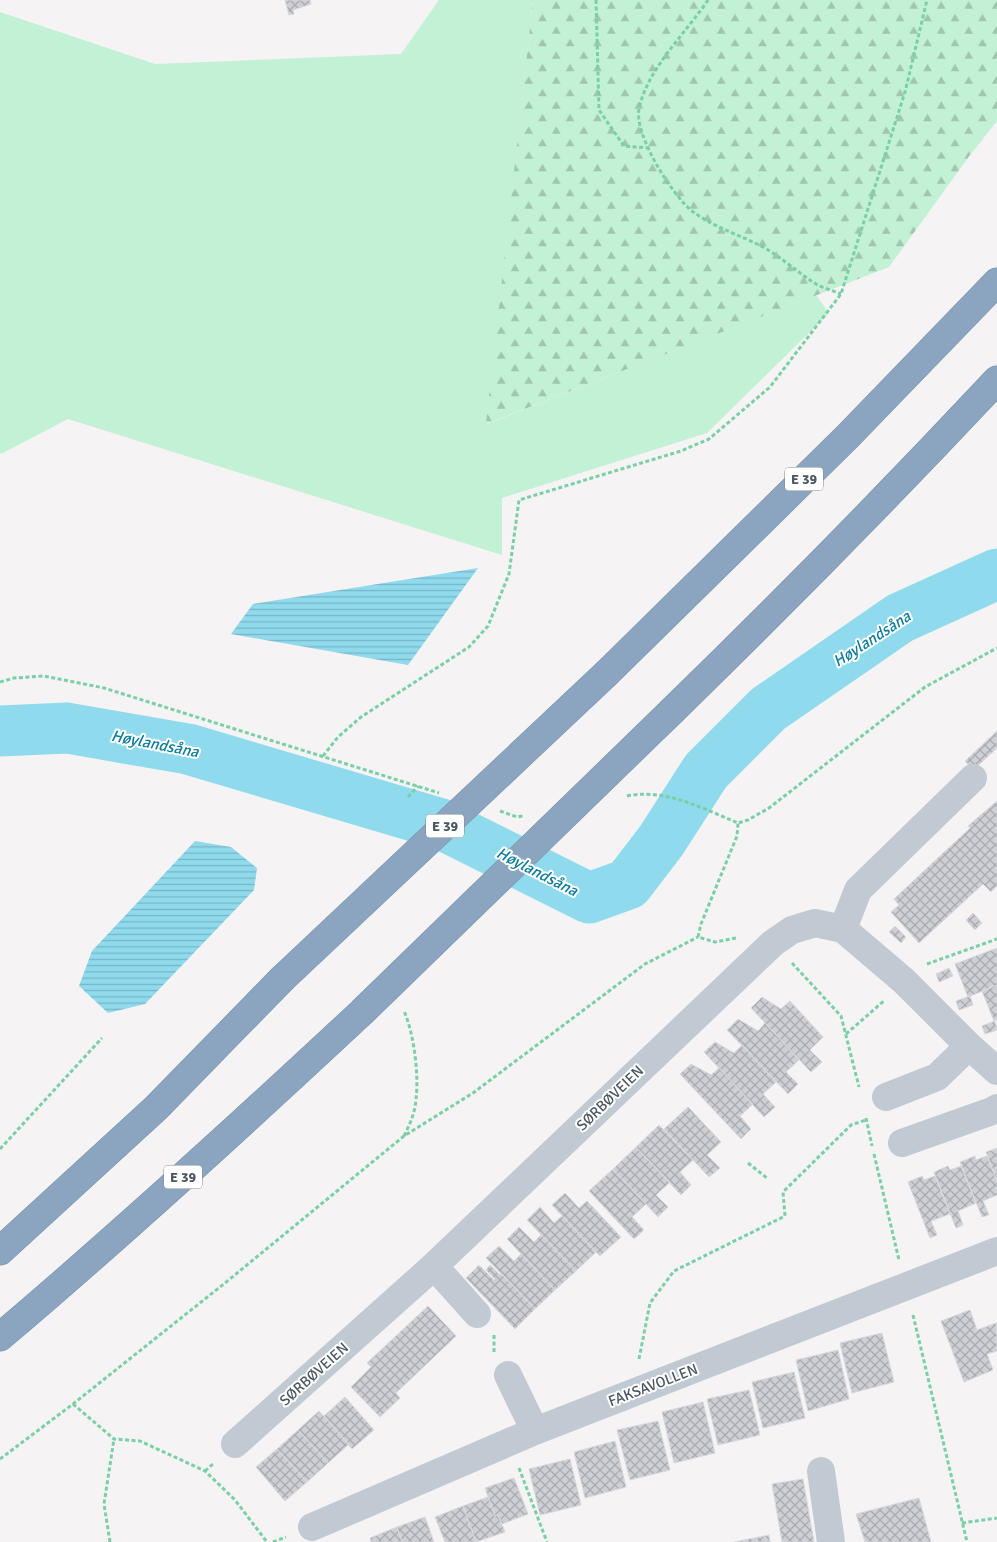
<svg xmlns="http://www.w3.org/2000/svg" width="997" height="1542" font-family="Signika,sans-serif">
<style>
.grass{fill:#c3f1d5}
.forest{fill:url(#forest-firs)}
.water{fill:url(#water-rules)}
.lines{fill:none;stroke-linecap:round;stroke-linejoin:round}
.river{stroke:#90daee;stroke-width:51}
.building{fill:url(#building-cross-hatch);stroke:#d7d9de}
.highway-casing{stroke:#7690ad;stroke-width:29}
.path{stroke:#7ad0a6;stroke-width:3;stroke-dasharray:4 2.5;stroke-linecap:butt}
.minor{stroke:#c1cad2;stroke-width:28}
.highway{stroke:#8ba5c1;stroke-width:28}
.highway-bridge-casing{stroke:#7690ad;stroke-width:29;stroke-linecap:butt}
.highway-bridge{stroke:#8ba5c1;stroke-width:28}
.labels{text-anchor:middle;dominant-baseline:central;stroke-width:4;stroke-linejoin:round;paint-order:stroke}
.shield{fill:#fff;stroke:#808990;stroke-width:1}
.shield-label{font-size:14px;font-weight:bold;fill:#4a5661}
.street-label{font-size:15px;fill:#4a5661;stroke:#fff}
.water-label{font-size:16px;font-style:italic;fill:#0c7c9b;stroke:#fff}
</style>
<defs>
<pattern id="forest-firs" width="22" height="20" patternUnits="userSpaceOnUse" patternTransform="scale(1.25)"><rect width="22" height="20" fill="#c3f1d5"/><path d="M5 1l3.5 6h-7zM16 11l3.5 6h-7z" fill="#a0c6b0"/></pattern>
<pattern id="water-rules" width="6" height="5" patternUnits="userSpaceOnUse" patternTransform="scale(1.25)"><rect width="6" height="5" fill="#90daee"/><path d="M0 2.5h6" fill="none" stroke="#78b4c4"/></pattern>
<pattern id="building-cross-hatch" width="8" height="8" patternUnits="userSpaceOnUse" patternTransform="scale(1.25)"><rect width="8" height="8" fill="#cdcfd5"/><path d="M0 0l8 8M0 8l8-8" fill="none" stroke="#a8abb0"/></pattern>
</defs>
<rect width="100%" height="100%" fill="#f5f3f3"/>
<path class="grass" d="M439,0H533L487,424L816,295L829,313L707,433L502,498V555L68,419L1,454L0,452V12L155,64L401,54Z"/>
<path class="forest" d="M533,0H997V121L970,155L889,267L486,424Z"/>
<path class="water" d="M478,568L408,665L231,634L253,604Z
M195,841L231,847L257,868L254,890L145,1004L108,1013L79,986L92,951Z"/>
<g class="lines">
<path class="river" d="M0,731L67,728L188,749L441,824L589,898L628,884L661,841L706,771L768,709L900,618L997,574"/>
</g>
<path class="building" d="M285,0H310L311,4L293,10L294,14L289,15Z
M997,731V748L973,770L965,761Z
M997,801V886L991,892L983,884L919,943L891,912L899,905L894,899L970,828L968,826Z
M973,913L982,923L975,930L966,920Z
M895,926L906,937L901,943L889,932Z
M997,948V985L968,997L955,964Z
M949,968L953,976L939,982L936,974Z
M997,985V1020L994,1021L982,991Z
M970,996L973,1005L959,1010L956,1001Z
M762,997L781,1009L790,1001L823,1037L810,1050L822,1062L811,1072L751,1008Z
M738,1019L758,1031L765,1023L799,1060L786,1072L798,1084L788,1094L727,1030Z
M995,1021L997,1030L985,1034L982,1026Z
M715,1042L734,1053L742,1045L776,1082L763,1094L775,1107L764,1117L704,1052Z
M691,1064L711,1075L719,1068L753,1104L740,1116L751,1129L741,1139L680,1074Z
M688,1107L721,1142L707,1155L720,1168L709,1177L664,1129Z
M659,1125L693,1160L680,1172L691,1185L681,1195L636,1147Z
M636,1147L670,1182L656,1195L668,1207L658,1217L613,1169Z
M997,1148V1181L986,1152Z
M975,1156L976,1160L987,1156L997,1181V1195L983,1201L989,1215L982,1217L960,1162Z
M948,1166L950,1170L961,1166L976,1203L958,1211L963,1225L956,1228L934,1172Z
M613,1169L646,1204L632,1217L644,1230L634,1239L589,1191Z
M922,1176L924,1180L935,1176L950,1214L931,1221L937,1235L930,1238L908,1182Z
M565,1193L579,1208L587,1201L621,1237L600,1256L552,1205Z
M540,1207L554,1223L562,1216L596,1252L576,1271L527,1220Z
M519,1227L534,1242L541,1235L576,1271L555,1290L507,1239Z
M499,1246L514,1261L521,1254L555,1290L535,1309L486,1258Z
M479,1265L494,1280L495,1279L486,1270L490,1265L500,1275L501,1273L535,1309L515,1329L466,1278Z
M428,1306L456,1336L396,1393L400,1398L380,1417L351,1387L371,1367L367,1363Z
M970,1310L977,1330L996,1323L997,1351L987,1354L993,1370L964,1382L941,1321Z
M882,1333L894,1382L852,1393L840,1343Z
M838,1350L849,1399L808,1411L796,1360Z
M794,1372L805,1418L763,1428L752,1382Z
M749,1390L760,1435L718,1445L707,1399Z
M345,1397L374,1430L352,1449L324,1416Z
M703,1402L715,1453L674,1463L662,1412Z
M319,1411L349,1444L328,1463L298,1430Z
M658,1421L670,1470L630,1480L617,1430Z
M298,1430L328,1463L307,1482L277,1449Z
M615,1441L626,1487L585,1498L574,1452Z
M277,1449L307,1482L285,1501L256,1467Z
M570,1459L581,1505L540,1515L529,1469Z
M514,1478L528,1514L502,1524L498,1515L495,1516L485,1488Z
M803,1479L814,1542H782L772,1484Z
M488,1497L495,1516L498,1515L505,1532L476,1542L463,1506Z
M919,1498L931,1542H865L856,1514Z
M463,1506L476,1542H445L435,1517Z
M425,1517L434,1542H402L397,1527Z
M397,1527L402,1542H371L370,1538Z
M769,1535L770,1542H734Z"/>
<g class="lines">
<defs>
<path id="highway" d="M607,673L848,436L997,282
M674,709C784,602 892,492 997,380
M0,1251L156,1108L282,979
M0,1337C124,1232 243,1123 362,1012"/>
</defs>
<use href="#highway" class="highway-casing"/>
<path class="path" d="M596,0L599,110L624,146L648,148
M708,0C686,33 647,69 639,109C634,135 672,195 692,211C713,227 740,235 763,247C781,257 796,271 813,282C821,288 832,290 841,294
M0,682L14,678L44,676L104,688L439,793
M323,756L338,737L361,717L469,647L488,626L509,574L519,500L681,451L709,439L770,387L841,294L905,92L927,0
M627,796C665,788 704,809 738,823L748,820L769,808L925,687L997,648
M408,797L418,786
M500,811L517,817L523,816
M736,938L715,942L698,937L701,924L737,836L738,823
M792,963L841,1016L859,1087
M927,964L997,939
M846,1034L885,1000
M866,1118L872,1146
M404,1136C410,1124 415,1113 416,1099C419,1074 414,1034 404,1011
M0,1149L102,1038
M874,1154L899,1260
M748,1163L767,1178
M913,1315L967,1542
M494,1335V1352
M639,1359L650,1303L674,1271L785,1216L783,1192L851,1125L866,1120
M73,1404L114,1439L140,1441L205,1471L235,1500L267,1542
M0,1459L73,1404L225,1283L404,1136L473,1093L645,964L698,937
M519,1468L547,1542
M205,1471L214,1463
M962,1523L997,1518
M110,1542L104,1504L114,1439
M273,1542L286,1537"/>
<path class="minor" d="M843,929L858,890L973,778
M886,1097L937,1077L969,1046
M902,1143L992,1111L997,1108
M434,1266L477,1314
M508,1375L535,1431
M235,1444L434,1266L773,943L792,930L815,923L843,929L904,981L969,1046L997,1071
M821,1471L831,1542
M312,1527L535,1431L997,1251"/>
<use href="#highway" class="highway"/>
<defs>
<path id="highway-bridge" d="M282,979L607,673
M362,1012L674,709"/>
</defs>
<use href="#highway-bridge" class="highway-bridge-casing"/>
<use href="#highway-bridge" class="highway-bridge"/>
</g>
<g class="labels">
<g class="shield">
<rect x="785" y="467.5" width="38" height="23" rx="4"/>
<rect x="426" y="814.5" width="38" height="23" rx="4"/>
<rect x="164" y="1165.5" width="38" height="23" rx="4"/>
</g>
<g class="shield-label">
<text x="804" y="479">E 39</text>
<text x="445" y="826">E 39</text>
<text x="183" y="1177">E 39</text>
</g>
<g class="street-label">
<text transform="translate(610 1098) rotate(-44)">SØRBØVEIEN</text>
<text transform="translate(314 1374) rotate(-42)">SØRBØVEIEN</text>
<text transform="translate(653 1385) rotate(-21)">FAKSAVOLLEN</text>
</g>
<g class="water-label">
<text transform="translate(872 639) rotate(-33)">Høylandsåna</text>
<text transform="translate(155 744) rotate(11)">Høylandsåna</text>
<text transform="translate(537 872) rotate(27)">Høylandsåna</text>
</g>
</g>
</svg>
